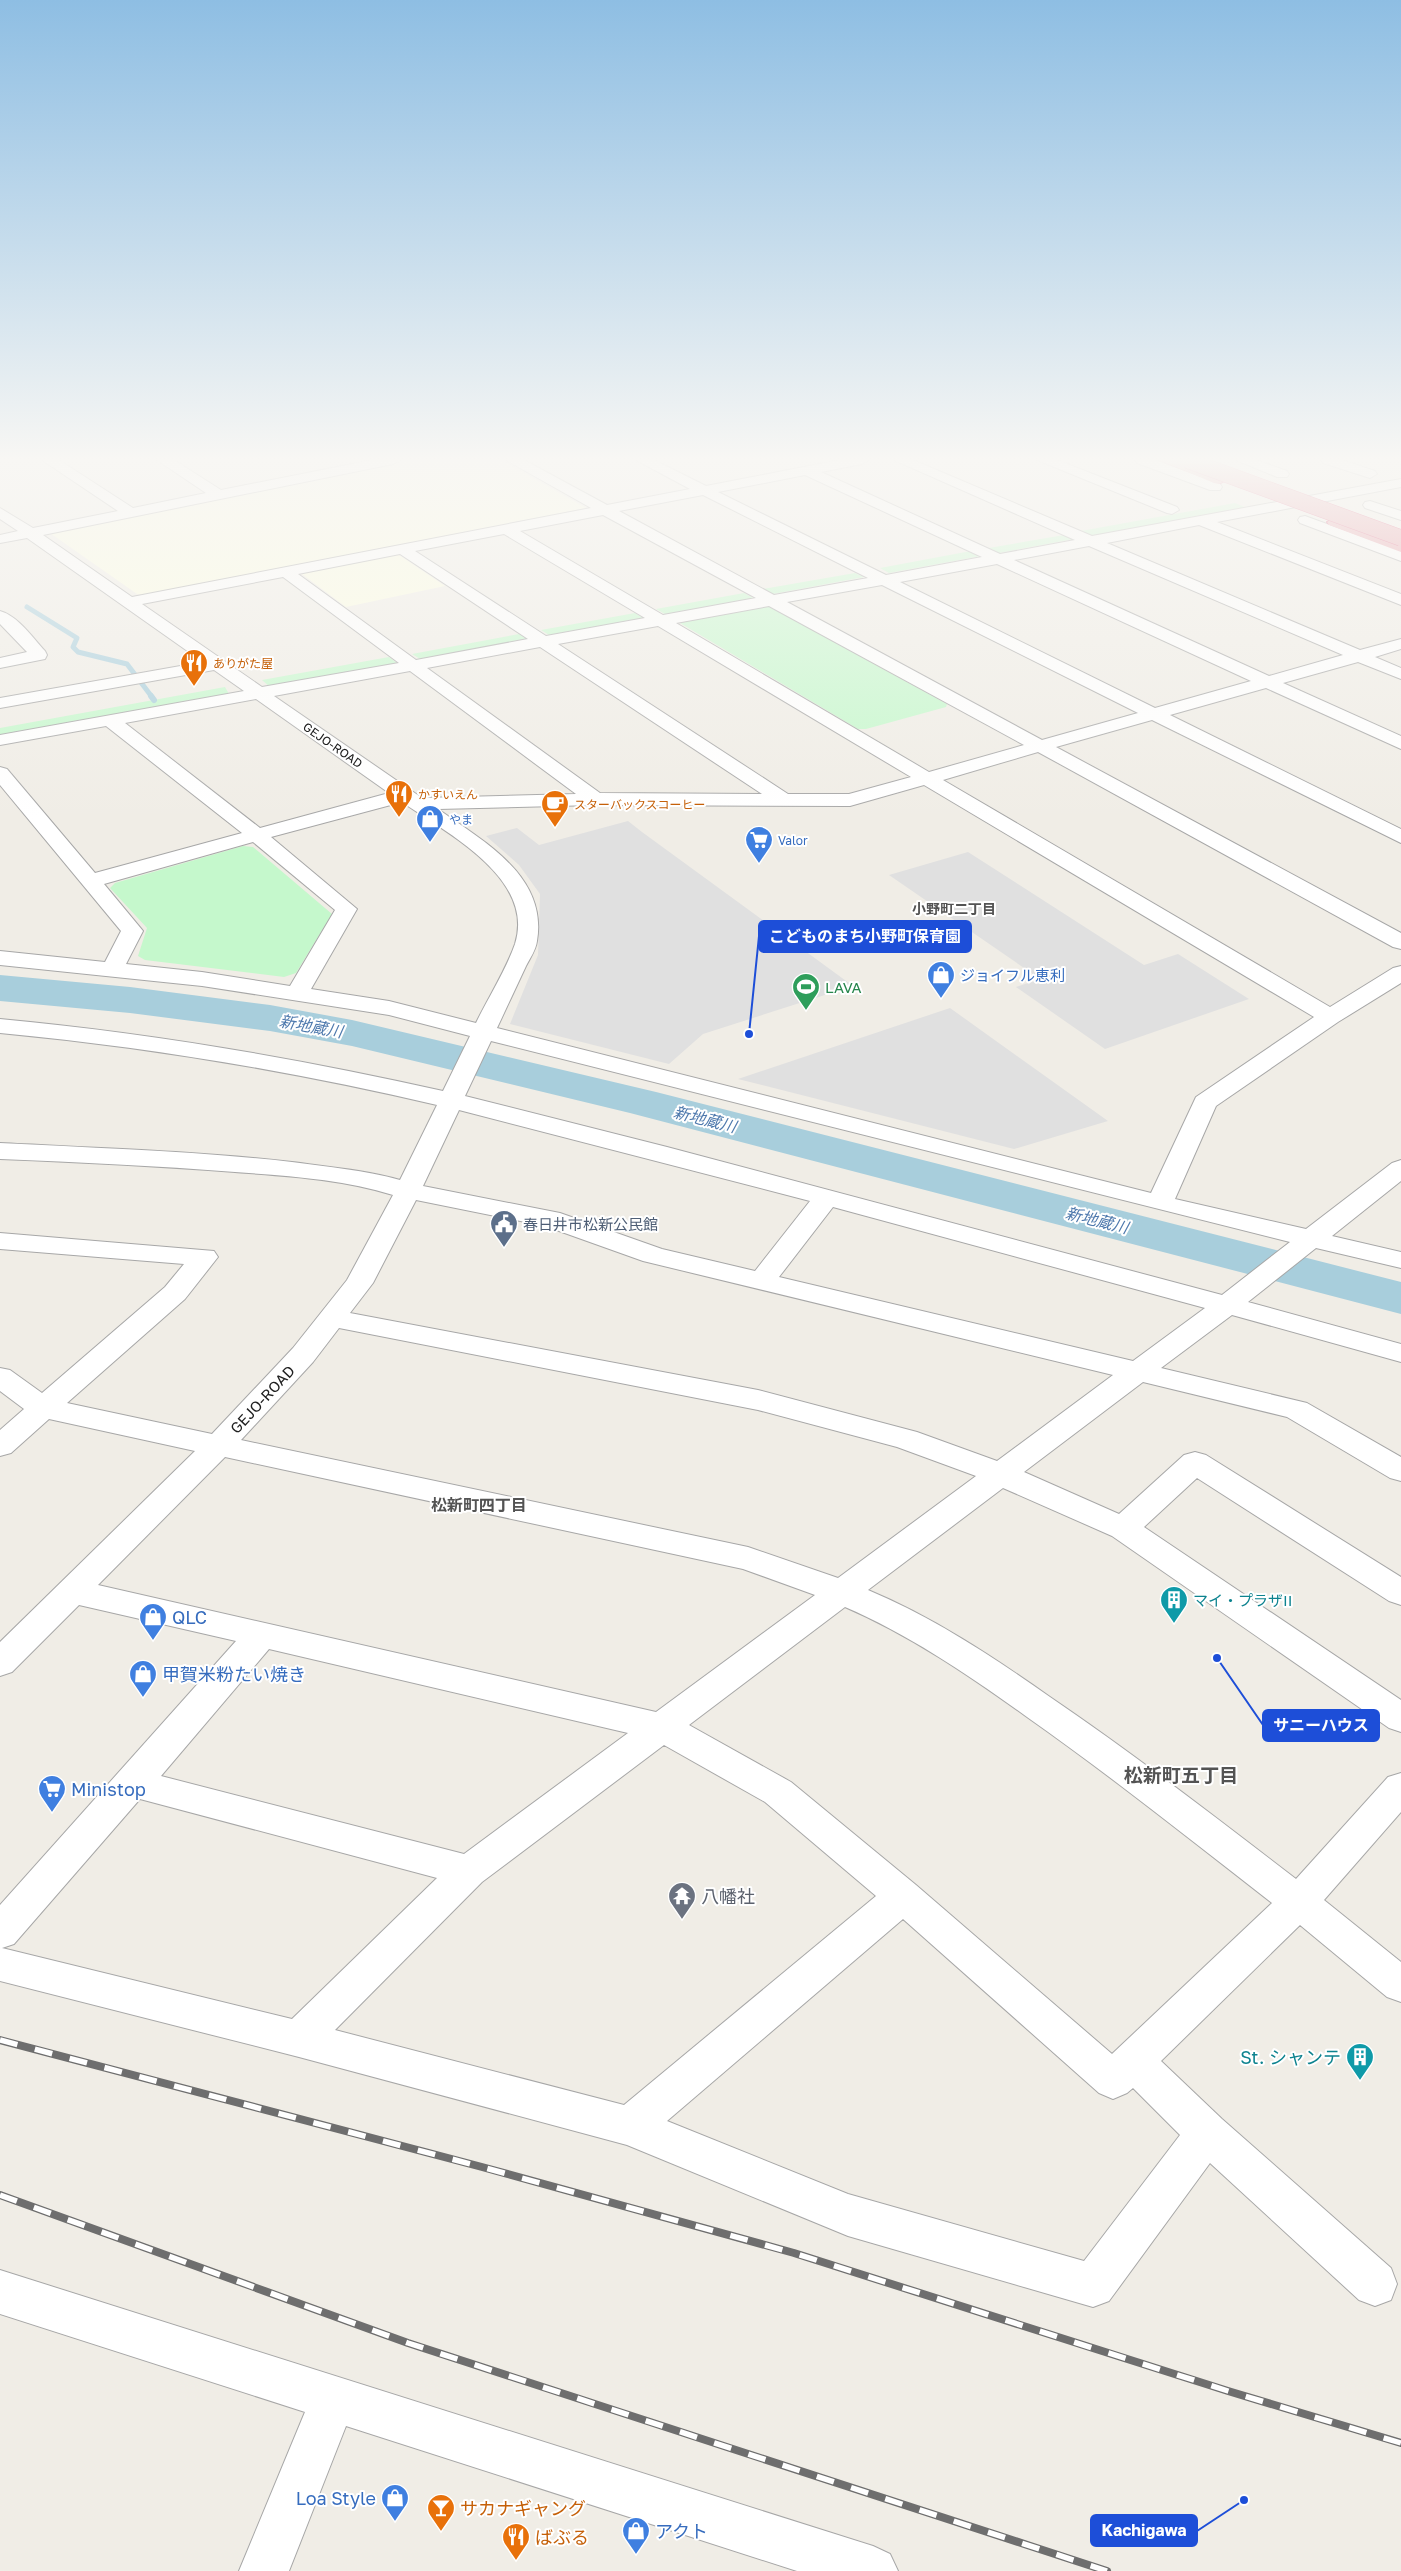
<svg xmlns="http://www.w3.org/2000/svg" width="1401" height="2571" font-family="'Golos Text','Noto Sans JP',sans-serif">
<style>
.education{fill:#fdfee1}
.park{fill:#c5f8cc}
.parking{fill:#e0e0e0}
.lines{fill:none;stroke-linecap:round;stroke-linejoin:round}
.stream-far1{stroke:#a8cedc;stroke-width:5}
.stream{stroke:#a8cedc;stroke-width:6}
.river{fill:#a8cedc;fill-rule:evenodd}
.minor-casing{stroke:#a7a7a7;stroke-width:2}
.highway-casing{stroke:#d62b5e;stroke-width:2}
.minor{fill:#fff;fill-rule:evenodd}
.highway{fill:#e5919d;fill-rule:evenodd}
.rail-casing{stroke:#6e6e6e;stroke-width:8}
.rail{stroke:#fff;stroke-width:5.5;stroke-dasharray:18;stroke-linecap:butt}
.highway-bridge-casing{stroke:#d62b5e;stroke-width:17;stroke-linecap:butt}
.highway-bridge{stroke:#e5919d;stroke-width:16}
.labels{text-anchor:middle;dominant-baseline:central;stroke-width:4;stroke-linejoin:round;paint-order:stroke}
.far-food-label{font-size:12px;fill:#c56008;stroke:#fff;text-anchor:start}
.far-street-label{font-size:12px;fill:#202020;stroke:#fff}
.far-shop-label{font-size:12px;fill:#366cbe;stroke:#fff;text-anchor:start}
.far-neighbourhood-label{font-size:14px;font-weight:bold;fill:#535353;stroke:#fff}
.shop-label{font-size:15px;fill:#366cbe;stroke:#fff;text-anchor:start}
.leisure-label{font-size:15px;fill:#27864d;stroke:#fff;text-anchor:start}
.service-label{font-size:15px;fill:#4e5e75;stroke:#fff;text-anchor:start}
.street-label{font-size:15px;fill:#202020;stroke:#fff}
.culture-label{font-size:15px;fill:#0d838f;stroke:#fff;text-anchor:start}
.water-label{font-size:16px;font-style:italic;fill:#4e79ad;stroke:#fff}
.neighbourhood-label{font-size:16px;font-weight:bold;fill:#535353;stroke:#fff}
.near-shop-label{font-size:18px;fill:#366cbe;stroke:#fff;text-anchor:start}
.near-worship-label{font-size:18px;fill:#5b616d;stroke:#fff;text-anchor:start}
.near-culture-label{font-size:18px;fill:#0d838f;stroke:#fff;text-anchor:end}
.near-food-label{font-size:18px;fill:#c56008;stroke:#fff;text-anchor:start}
.near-neighbourhood-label{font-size:19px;font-weight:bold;fill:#535353;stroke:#fff}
.leader{fill:none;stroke:#1d4ed8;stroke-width:2}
.callout-dot{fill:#1d4ed8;stroke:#fff;stroke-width:2}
.callout{fill:#1d4ed8;stroke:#1d4ed8;stroke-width:2}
.callout-label{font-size:16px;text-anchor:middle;font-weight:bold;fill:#fff}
</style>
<rect width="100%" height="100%" fill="#f0ede6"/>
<path class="education" d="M414,460H501L586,508L142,595L137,594L50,533Z
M392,555H399L445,586L346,607L302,574L304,572Z"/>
<path class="park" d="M1235,503L1247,508L1092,536L1081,531Z
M1064,535L1074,539L999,553L989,548Z
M971,551L981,556L889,573L880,568Z
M855,573L864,577L773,594L763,589Z
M744,593L753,598L665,614L656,609Z
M761,606L770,607L947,704L946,707L866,729H858L680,623L682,621Z
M635,613L643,618L549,635L541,630Z
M519,634L528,639L420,659L412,654Z
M389,657L397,663L270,687L262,680Z
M225,687L229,694L0,736V728Z
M243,846L253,847L332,914L296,973L284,977L145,960L138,956L147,928L110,888L115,883Z"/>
<path class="parking" d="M628,821L642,832L853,986L703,1034L669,1064L510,1024L538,955L540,894L519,865L486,836L517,828L539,845Z
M968,852L1144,965L1178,954L1249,999L1105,1049L1016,987L1040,979L889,875Z
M950,1008L1108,1121L1014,1149L738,1079Z"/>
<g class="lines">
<path class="stream-far1" d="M27,607L77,638L73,647L78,652L127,664L152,697"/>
<path class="stream" d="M151,696L154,700"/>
<path class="river" d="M0,975L130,987L270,1005L352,1020L656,1092L1401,1282V1314L630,1113L352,1046L270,1031L130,1013L0,1001Z"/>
<defs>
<path id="minor" d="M42,460H59L133,508L206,493L157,460H174L221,490L372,460H400L393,464L43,535L132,597L591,508L506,460H524L607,505L690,489L636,460H654L706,486L840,460H869L862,464L821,472L1000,554L1075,540L894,460H913L1092,536L1401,479V487L1217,522L1401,594V605L1199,525L1107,543L1360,650L1401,639V649L1375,657L1401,668V679L1358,662L1283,683L1401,736V749L1266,688L1170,715L1401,829V843L1152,720L1056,747L1401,933V949L1393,947L1038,752L943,780L1330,1007L1393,968L1401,966V983L1338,1022L1216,1106L1175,1199L1306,1229L1392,1163L1401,1160V1181L1332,1236L1401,1252V1268L1316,1248L1248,1302L1401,1344V1362L1232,1315L1161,1368L1307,1403L1401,1457V1481L1390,1478L1287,1417L1143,1382L1024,1472L1119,1514L1184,1455L1195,1452L1206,1455L1401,1577V1605L1389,1601L1197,1478L1144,1527L1401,1700V1732L1389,1728L1112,1536L1003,1488L868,1590C933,1617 993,1657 1050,1697C1134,1754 1215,1817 1296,1879L1388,1777L1401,1773V1812L1324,1900L1401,1962V2002L1387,1997L1300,1925L1161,2061L1222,2119L1391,2268L1397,2284L1391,2300L1375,2306L1359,2300L1210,2163L1109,2301L1093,2307L848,2236L627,2145L299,2057L0,1981V1905L236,1641L79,1605L12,1672L0,1676V1642L195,1451L49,1419L11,1453L0,1456V1430L24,1409L0,1391V1368L10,1370L42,1393L165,1287L184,1264L0,1249V1233L214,1251L218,1257L185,1299L67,1403L212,1434L293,1348L347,1280L393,1195C343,1179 287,1176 235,1172C157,1166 79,1162 0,1159V1143C97,1148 195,1151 292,1162C328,1167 365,1170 400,1180L437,1105C292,1071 148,1047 0,1033V1019C150,1033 296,1058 443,1091L470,1036L389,1015L202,986L0,965V951L105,962L121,931L0,785V767L7,769L95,873L242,833L106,726L0,745V735L244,691L214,670L0,708V698L203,662L27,538L0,543V535L18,531L0,519V508L33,528L118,511ZM805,475L982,557L886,575L718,492ZM703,495L868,578L774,595L619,511ZM603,515L756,598L663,615L520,531ZM504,534L645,618L546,636L415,551ZM1089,546L1343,655L1269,676L1014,560ZM400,554L528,639L416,660L298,574ZM997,564L1251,681L1155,708L900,582ZM283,577L399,663L262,687L142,604ZM882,585L1138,713L1042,740L787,602ZM769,606L1024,745L929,772L676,623ZM658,626L911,777L849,794H788L558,644ZM540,647L762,794L600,793L427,668ZM410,671L576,794L422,798L274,696ZM256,699L389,793L260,828L125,723ZM924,785L1314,1017L1196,1097L1151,1193L497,1028C507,1007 516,987 526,966C530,958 536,950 537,941C548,876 483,841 438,809L595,805L850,806ZM402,802C445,832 536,878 515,944C506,970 488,998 476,1023L389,1001L311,989L357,909L271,837ZM253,842L335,910L290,986L202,972L126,964L143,931L104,884ZM491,1041L1290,1242L1222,1295L667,1147L465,1096ZM459,1110L810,1201L755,1271L662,1249L560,1213L423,1186ZM416,1200L545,1226L643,1261L1113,1375L997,1461L917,1432L758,1390L350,1313L373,1283ZM833,1207L1205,1308L1133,1361L779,1277ZM339,1328L758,1410L897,1447L976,1476L838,1578L748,1547L241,1440L313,1362ZM225,1457L743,1569L815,1595L656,1712L98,1585ZM845,1607C910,1635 970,1676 1027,1717C1111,1776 1191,1840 1272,1903L1112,2054L916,1885L791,1782L689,1725ZM269,1649L628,1733L464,1854L161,1776ZM664,1745L765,1802L876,1896L624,2105L335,2030L482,1882ZM140,1799L437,1878L292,2019L2,1948L14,1944ZM903,1919L1099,2093L1113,2099L1127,2093L1133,2088L1180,2135L1084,2261L848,2194L667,2121Z
M1037,460H1057L1177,507L1179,510L1172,514L1167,513Z
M1135,460H1155L1220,484L1222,487L1220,490H1210L1137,463Z
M1236,460H1256L1287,471L1289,474L1287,477H1277Z
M1321,460H1342L1375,471L1377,474L1370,478L1323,463Z
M1370,501L1401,511V520L1365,508L1363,505L1365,502Z
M1305,516L1401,551V561L1300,523L1298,520L1300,517Z
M0,611C18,616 33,638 45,651L47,655L45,659L0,668V658L27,652L0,624Z
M0,2270L873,2546L890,2554L898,2571H797L346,2426L289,2571H239L305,2412L0,2314Z"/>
<path id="highway" d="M1159,460H1179L1224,477L1226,480L1219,484L1214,483Z
M1334,518L1401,542V552L1329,525L1327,522Z"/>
</defs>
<use href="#minor" class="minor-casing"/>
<use href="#highway" class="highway-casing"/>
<use href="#minor" class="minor"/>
<use href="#highway" class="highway"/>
<defs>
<path id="rail" d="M0,2040L482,2167L794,2253L1228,2391L1401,2443
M0,2195L408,2343L1107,2571"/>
</defs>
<use href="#rail" class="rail-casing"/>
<use href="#rail" class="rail"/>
<defs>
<path id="highway-bridge" d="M1187,460L1401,538"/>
</defs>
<use href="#highway-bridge" class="highway-bridge-casing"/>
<use href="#highway-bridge" class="highway-bridge"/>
</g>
<linearGradient id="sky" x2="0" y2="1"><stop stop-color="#8ebee3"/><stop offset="0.56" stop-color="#f8f7f4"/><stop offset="1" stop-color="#f8f7f4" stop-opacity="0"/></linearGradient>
<rect width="1401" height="820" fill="url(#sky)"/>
<defs>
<symbol id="restaurant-pin" viewBox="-11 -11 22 30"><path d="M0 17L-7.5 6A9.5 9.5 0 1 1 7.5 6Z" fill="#e8710a" stroke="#fff"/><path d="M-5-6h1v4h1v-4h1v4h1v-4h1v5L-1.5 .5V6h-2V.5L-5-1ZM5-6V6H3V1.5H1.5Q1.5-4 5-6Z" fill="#fff"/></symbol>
<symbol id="cafe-pin" viewBox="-11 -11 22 30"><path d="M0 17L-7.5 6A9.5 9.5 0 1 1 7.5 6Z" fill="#e8710a" stroke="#fff"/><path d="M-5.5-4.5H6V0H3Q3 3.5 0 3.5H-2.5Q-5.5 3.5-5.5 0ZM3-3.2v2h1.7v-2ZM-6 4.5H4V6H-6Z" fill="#fff"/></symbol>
<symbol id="shop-pin" viewBox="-11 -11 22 30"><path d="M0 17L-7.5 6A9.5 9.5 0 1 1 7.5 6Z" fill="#3f7fe0" stroke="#fff"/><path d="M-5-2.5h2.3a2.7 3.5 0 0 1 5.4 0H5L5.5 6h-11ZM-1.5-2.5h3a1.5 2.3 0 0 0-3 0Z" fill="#fff"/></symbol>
<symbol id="supermarket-pin" viewBox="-11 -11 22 30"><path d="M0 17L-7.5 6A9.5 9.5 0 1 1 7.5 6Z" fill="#3f7fe0" stroke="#fff"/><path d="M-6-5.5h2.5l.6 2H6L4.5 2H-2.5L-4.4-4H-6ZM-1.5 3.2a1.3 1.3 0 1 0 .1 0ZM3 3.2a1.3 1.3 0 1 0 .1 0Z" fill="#fff"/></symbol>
<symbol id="stadium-pin" viewBox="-11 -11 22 30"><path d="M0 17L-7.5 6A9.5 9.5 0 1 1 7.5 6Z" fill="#2e9e5b" stroke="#fff"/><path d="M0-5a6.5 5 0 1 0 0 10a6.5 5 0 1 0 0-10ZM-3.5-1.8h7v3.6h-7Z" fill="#fff"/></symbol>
<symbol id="civic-pin" viewBox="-11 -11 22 30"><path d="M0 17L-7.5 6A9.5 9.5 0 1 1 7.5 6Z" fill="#5c6f8a" stroke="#fff"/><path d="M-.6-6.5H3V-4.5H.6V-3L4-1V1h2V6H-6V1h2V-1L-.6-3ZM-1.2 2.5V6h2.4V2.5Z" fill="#fff"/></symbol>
<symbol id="building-pin" viewBox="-11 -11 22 30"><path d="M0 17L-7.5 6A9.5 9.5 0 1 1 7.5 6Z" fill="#0f9aa8" stroke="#fff"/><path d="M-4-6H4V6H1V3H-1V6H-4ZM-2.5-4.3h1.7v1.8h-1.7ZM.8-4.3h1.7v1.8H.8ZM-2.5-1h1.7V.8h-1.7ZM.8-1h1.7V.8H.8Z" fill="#fff"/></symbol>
<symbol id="temple-pin" viewBox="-11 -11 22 30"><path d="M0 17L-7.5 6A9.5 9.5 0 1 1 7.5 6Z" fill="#6b7280" stroke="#fff"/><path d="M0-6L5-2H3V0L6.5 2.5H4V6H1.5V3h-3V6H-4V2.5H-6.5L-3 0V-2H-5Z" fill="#fff"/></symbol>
<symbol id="bar-pin" viewBox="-11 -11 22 30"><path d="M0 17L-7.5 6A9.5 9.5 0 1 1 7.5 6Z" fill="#e8710a" stroke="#fff"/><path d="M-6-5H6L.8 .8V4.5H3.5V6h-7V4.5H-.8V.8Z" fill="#fff"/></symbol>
</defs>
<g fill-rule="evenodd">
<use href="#restaurant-pin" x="178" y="647" width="32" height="43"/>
<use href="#restaurant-pin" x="383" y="778" width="32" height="43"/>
<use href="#cafe-pin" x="539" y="788" width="32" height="43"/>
<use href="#shop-pin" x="414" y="803" width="32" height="43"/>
<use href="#supermarket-pin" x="743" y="824" width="32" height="43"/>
<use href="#shop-pin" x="925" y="959" width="32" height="43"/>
<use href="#stadium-pin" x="790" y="971" width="32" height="43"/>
<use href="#civic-pin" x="488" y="1208" width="32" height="43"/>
<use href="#building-pin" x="1158" y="1584" width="32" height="43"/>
<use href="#shop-pin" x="137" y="1601" width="32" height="43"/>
<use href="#shop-pin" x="127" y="1658" width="32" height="43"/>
<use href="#supermarket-pin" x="36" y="1773" width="32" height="43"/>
<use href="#temple-pin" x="666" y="1880" width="32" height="43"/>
<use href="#building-pin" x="1344" y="2041" width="32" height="43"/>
<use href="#shop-pin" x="379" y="2482" width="32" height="43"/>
<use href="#bar-pin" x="425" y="2492" width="32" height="43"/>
<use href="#shop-pin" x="620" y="2515" width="32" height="43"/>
<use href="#restaurant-pin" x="500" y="2521" width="32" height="43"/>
</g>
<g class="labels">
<g class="far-food-label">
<text x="213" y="663">ありがた屋</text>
<text x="418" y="794">かすいえん</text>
<text x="574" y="804">スターバックスコーヒー</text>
</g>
<g class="far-street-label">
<text transform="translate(333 745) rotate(35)">GEJO-ROAD</text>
</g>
<g class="far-shop-label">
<text x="449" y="819">やま</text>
<text x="778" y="840">Valor</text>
</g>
<g class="far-neighbourhood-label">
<text x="954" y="908">小野町二丁目</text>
</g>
<g class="shop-label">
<text x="960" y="975">ジョイフル恵利</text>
</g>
<g class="leisure-label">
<text x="825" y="987">LAVA</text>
</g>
<g class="service-label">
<text x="523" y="1224">春日井市松新公民館</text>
</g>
<g class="street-label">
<text transform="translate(262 1399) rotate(-47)">GEJO-ROAD</text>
</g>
<g class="culture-label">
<text x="1193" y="1600">マイ・プラザII</text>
</g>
<g class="water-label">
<text transform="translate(311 1026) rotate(10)">新地蔵川</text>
<text transform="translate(705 1119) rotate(14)">新地蔵川</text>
<text transform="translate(1097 1220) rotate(14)">新地蔵川</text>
</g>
<g class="neighbourhood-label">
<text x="479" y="1505">松新町四丁目</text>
</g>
<g class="near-shop-label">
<text x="172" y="1617">QLC</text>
<text x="162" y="1674">甲賀米粉たい焼き</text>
<text x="71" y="1789">Ministop</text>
<text x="376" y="2498" text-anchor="end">Loa Style</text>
<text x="655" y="2531">アクト</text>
</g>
<g class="near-worship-label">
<text x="701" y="1896">八幡社</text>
</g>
<g class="near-culture-label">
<text x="1341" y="2057">St. シャンテ</text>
</g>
<g class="near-food-label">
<text x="460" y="2508">サカナギャング</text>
<text x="535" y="2537">ばぶる</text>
</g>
<g class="near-neighbourhood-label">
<text x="1181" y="1774">松新町五丁目</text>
</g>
</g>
<path class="leader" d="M749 1034L759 936M1217 1658L1263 1725M1244 2500L1197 2531"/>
<g class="callout-dot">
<circle cx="749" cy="1034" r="5"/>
<circle cx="1217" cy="1658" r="5"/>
<circle cx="1244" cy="2500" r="5"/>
</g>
<g class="callout">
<rect x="759" y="921" width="212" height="31" rx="5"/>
<rect x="1263" y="1710" width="116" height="31" rx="5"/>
<rect x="1091" y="2515" width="106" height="31" rx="5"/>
</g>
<g class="callout-label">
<text x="865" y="942">こどものまち小野町保育園</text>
<text x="1321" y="1731">サニーハウス</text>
<text x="1144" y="2536">Kachigawa</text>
</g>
</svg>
